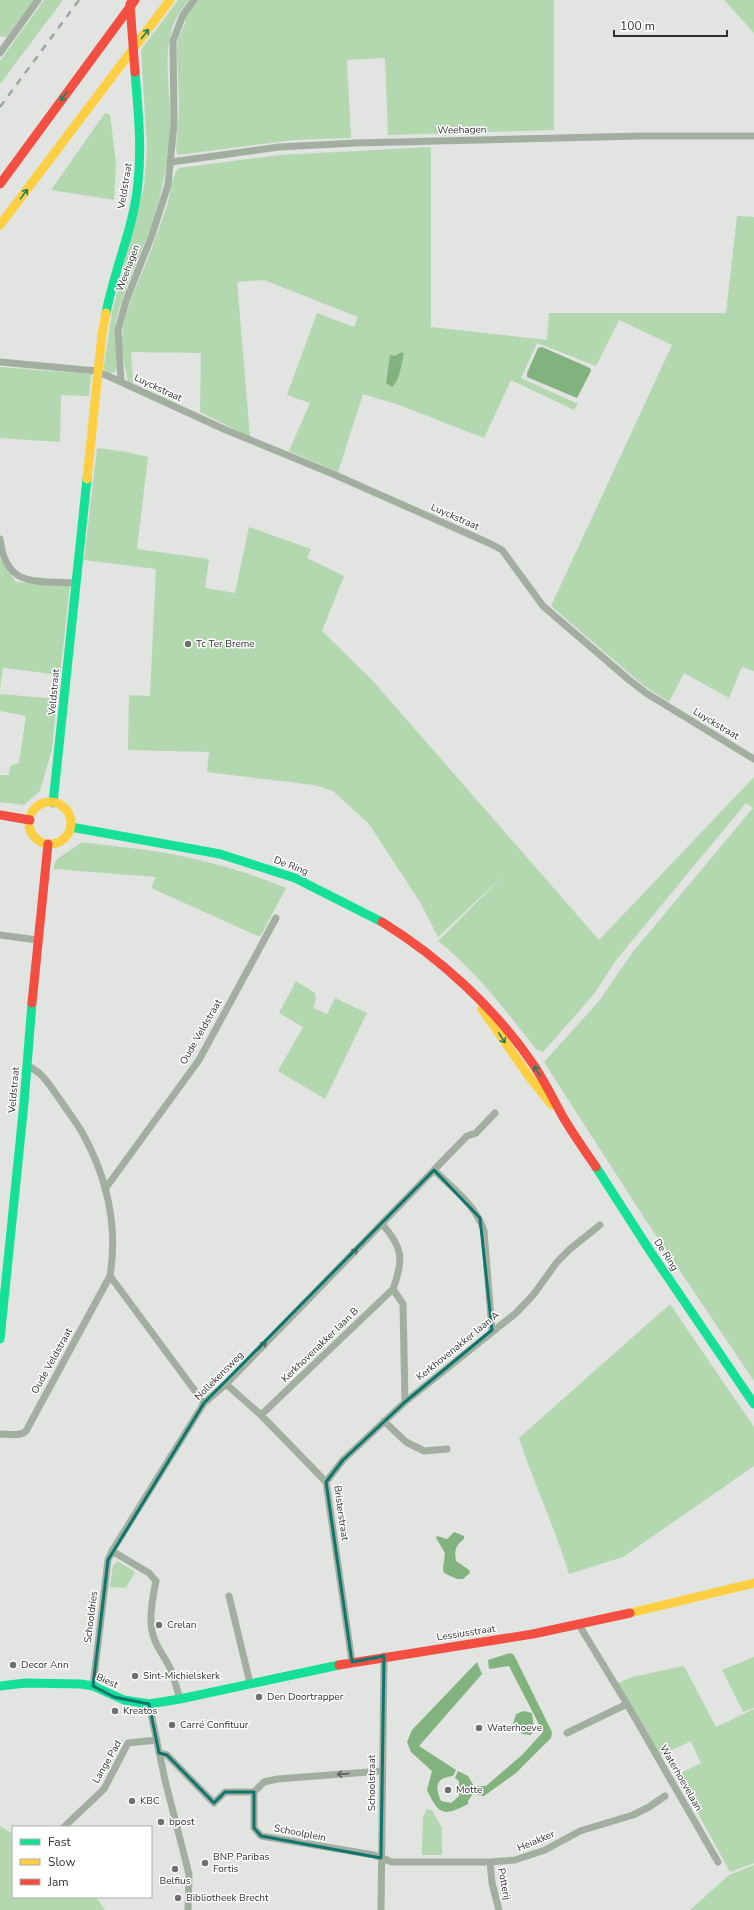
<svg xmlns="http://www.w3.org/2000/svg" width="754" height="1910" font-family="'Nunito Sans',sans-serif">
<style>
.green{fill:#b3d7af}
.water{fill:#82b27e}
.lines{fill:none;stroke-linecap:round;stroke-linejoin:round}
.street{stroke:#a2afa0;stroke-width:7}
.fast{stroke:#16e098;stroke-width:9}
.slow{stroke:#ffcf43;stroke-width:9}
.jam{stroke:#f24e42;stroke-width:9}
.rail{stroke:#9ea79d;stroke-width:2.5;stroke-dasharray:7 7;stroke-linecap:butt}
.oneway{stroke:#24805f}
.oneway2{stroke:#5e645d}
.marked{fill:none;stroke:#0f766e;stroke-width:3;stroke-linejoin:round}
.poi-dot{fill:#6e706e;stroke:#fff;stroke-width:1.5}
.labels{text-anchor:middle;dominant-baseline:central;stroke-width:3;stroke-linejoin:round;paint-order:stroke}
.street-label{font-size:10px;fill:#303230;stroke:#fff}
.poi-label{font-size:10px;fill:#303230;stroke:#fff;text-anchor:start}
</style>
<rect width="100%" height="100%" fill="#e1e4e1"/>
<path class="green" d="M0,0H34L7,37L0,36Z
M44,0H63L0,84V61Z
M178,0H189C183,8 176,16 173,26C161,61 173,101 170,138C167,165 162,192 154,218C142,253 124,286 116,321C112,335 120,364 115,372L109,373L104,369V365L112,312L144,187L147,148L141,50Z
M196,0H554V130L388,135L385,58L347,60L351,138L293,140L178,155L176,149L179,107L177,48L178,39L186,21L183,20Z
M724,0H754V33Z
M105,113L110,115L116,163L114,200L51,190Z
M431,147V327L547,340L549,313H726L737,216L754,217V671L742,667L729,698L684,673L669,702L643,685L551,606L672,345L619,320L596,366L537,343L521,378L578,404L574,410L511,380L484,438L399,405L363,394L338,472L289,451L310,403L287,395L317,313L354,327L358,317L264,280L237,282L250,437L200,412L201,353L131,352L133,383L128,382C125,367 121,351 122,336C124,312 136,288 145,266C153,245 161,224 168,202C171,191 171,176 179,168L280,155Z
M0,367L91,374L89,396L61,395L60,442L0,438Z
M97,448L127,452L148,457L137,549L209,559L205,588L235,593L249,527L311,549L307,558L344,576L322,631L372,680L599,940L754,777V1381L643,1216L544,1062L599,1001L632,953L753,808L746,803L617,959L594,994L543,1052L536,1049C506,1011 476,971 438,941L506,873L438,937L420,902L369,824L333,791L314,785L207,772L209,752L128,750L129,695L150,696L156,569L84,560Z
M0,558L16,582L70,586L60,675L3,668L0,690Z
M0,694L57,699L52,749L40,791L24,805L0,802V775H9L10,766L19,763L26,716L0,711Z
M82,842C110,846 138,848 165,853C206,860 247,872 286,888L260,937L151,888L156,877L53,869L56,860Z
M296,981L315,993L316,999L313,1008L327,1014L335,998L367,1013L325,1099L278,1071L303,1027L279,1013Z
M670,1304L754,1427V1466L623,1557L569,1574C555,1528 534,1484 519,1438Z
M118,1561L135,1572L126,1588L110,1587L113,1565Z
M754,1657V1708L743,1712L722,1670Z
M684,1666L716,1727L754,1709V1863L730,1872L677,1775L701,1763L691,1742L696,1739L659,1756L618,1683L632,1677Z
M427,1809L432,1810L442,1828V1855H422L423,1817Z
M0,1826L13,1834V1897H96L105,1910H0Z
M754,1865V1910H690L729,1875Z"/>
<path class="water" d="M542,347L590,368L591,371L577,398L527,377V373L538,348Z
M402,352L404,354C401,365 400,380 392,387L386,383L390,355L395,356Z
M454,1532L464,1536V1539C456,1545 454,1550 456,1561L469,1570L470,1573L463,1579H457L444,1573L443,1569L445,1553L436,1538L437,1536L447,1539Z
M510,1653L514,1655L552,1732L551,1738L516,1773L484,1796L473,1794L468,1801V1804C443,1817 439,1815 427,1790L432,1771L411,1752L407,1742L412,1730L477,1662L482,1674L419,1746L456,1770L453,1776C435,1778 435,1787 441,1801L451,1803L459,1796V1781L455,1778L458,1771L468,1776L474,1786H486L522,1755L543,1732L509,1666L489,1669L488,1660Z
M524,1711L532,1713L534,1729L531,1735L522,1734L513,1724L516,1714Z"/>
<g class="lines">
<path class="street" d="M0,53L38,0
M171,162L279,147L356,143L640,136H754
M0,362L97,371L226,430L333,474L491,544L502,550L543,606L628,679L646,693L754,759
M121,382L118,330L126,301L152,235L168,185L174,124L173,41L183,15L194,0
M0,539C6,589 36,580 75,583
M0,935L37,940
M434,1170C453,1189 476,1205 484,1231L492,1330
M105,1189L199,1060L276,918
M382,1224C403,1247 404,1260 393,1289L403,1304L405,1402
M110,1276L204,1403
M226,1384L261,1415L326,1482L352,1662
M261,1415L393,1289
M384,1421L406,1442L424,1451L447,1449
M0,1434C8,1434 20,1437 26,1431L110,1276C118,1227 107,1178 83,1134C77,1123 68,1112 61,1101C51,1088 44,1073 28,1066
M326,1482L343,1460L405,1402L516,1313L534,1294L557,1262L570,1249L600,1225
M112,1551L149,1573L156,1581C153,1596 149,1616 152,1631C154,1644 162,1653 168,1664C174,1675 176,1687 180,1699
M229,1596L250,1683
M579,1625L627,1704L718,1862
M93,1686L108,1560L112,1551L204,1403L226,1384L467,1136L476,1133L495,1113
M149,1704L165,1780L189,1874L188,1910
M567,1733L627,1704
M159,1753L167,1755L214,1803L225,1792H254
M382,1771L277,1779L264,1782L254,1792V1828L261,1836L374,1855L392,1862H490L515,1860L545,1850L580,1831L633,1815L649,1807L665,1796
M64,1827L104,1789L128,1743L157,1740
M490,1862L492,1883L499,1910
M381,1910L384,1656"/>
<path class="fast" d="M106,313C114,270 134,227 138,183C142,146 138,109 135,72
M53,803L87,479
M71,827L220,854L295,878L382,922
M596,1167L652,1254L754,1404
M0,1339L24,1103L32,1003
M0,1686L26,1683L81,1684L93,1686L124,1700L149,1704L180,1699L339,1665"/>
<path class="slow" d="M0,225L170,0
M87,479L102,334L106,313
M29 823a21 21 0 1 1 42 0a21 21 0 1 1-42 0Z
M482,1009L530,1078L552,1105
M630,1613L754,1583"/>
<path class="jam" d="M130,4L135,72
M0,184L135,0
M0,815L30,820
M382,922C439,957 495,1008 533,1064C544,1080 553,1099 563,1117C573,1134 585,1151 596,1167
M32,1003L48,844
M339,1665L533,1634L630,1613"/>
<path class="rail" d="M0,107L79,0"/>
</g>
<defs><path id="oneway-shaft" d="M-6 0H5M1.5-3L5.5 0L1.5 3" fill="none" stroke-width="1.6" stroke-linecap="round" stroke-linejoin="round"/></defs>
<g class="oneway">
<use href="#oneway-shaft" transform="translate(145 34) rotate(-53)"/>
<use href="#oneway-shaft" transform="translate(64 96) rotate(126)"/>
<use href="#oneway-shaft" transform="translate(24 194) rotate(-53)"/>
<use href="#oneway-shaft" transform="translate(502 1038) rotate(57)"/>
<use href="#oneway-shaft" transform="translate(537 1071) rotate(-122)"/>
</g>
<g class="oneway2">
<use href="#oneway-shaft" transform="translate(353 1253) rotate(-46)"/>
<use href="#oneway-shaft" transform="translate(262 1346) rotate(-46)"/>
<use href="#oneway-shaft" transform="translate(343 1774) rotate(176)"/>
</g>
<path class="marked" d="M434,1170L480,1218L492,1330L405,1402L343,1460L326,1482L352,1662L384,1656L381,1858L261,1836L254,1828V1792H225L214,1803L167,1755L159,1753L149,1704L114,1697L93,1686L108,1560L204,1403Z"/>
<g class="poi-dot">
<circle cx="188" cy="644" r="4"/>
<circle cx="159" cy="1625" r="4"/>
<circle cx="13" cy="1665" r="4"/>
<circle cx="135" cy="1676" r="4"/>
<circle cx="259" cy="1697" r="4"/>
<circle cx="115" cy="1711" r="4"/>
<circle cx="172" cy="1725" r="4"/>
<circle cx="479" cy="1728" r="4"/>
<circle cx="448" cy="1790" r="4"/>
<circle cx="132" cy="1801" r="4"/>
<circle cx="161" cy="1822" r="4"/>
<circle cx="205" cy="1863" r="4"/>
<circle cx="175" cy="1869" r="4"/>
<circle cx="178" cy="1898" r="4"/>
</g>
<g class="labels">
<g class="street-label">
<text transform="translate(462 130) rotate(-1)">Weehagen</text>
<text transform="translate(125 186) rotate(-81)">Veldstraat</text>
<text transform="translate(128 268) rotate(-69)">Weehagen</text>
<text transform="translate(158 388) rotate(25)">Luyckstraat</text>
<text transform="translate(455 517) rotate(24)">Luyckstraat</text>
<text transform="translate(54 692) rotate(-85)">Veldstraat</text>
<text transform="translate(716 724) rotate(31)">Luyckstraat</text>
<text transform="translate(291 866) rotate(21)">De Ring</text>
<text transform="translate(201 1032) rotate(-60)">Oude Veldstraat</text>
<text transform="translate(14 1090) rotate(-85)">Veldstraat</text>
<text transform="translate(666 1255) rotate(57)">De Ring</text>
<text transform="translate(320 1345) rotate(-44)">Kerkhovenakker laan B</text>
<text transform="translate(458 1346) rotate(-39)">Kerkhovenakker laan A</text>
<text transform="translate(52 1361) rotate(-61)">Oude Veldstraat</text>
<text transform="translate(219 1376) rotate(-45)">Nollekensweg</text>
<text transform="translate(341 1513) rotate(82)">Bristerstraat</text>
<text transform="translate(91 1617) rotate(-83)">Schooldries</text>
<text transform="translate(466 1633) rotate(-9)">Lessiusstraat</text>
<text transform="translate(107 1681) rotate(24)">Biest</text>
<text transform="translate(107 1762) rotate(-60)">Lange Pad</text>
<text transform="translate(681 1778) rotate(60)">Waterhoevelaan</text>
<text transform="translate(372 1783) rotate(-90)">Schoolstraat</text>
<text transform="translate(300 1833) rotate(11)">Schoolplein</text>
<text transform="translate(536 1841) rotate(-23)">Heiakker</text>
<text transform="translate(504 1884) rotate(79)">Potterij</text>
</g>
<g class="poi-label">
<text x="196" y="644">Tc Ter Breme</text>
<text x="167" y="1625">Crelan</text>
<text x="21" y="1665">Decor Ann</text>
<text x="143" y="1676">Sint-Michielskerk</text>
<text x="267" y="1697">Den Doortrapper</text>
<text x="123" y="1711">Kreatos</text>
<text x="180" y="1725">Carré Confituur</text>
<text x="487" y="1728">Waterhoeve</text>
<text x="456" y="1790">Motte</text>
<text x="140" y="1801">KBC</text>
<text x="169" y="1822">bpost</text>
<text x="213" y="1857">BNP Paribas<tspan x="213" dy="12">Fortis</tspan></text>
<text x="175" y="1881" text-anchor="middle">Belfius</text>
<text x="186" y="1898">Bibliotheek Brecht</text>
</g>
</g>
<rect x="12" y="1826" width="140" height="72" fill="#ffffff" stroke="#acadac"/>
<rect x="20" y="1839" width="20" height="6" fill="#16e098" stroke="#acadac"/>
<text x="48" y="1846" font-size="12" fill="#303230">Fast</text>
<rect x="20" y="1859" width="20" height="6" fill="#ffcf43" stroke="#acadac"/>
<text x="48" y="1866" font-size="12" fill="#303230">Slow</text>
<rect x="20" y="1879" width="20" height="6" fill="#f24e42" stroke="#acadac"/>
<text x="48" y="1886" font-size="12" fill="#303230">Jam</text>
<path d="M614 30v6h113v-6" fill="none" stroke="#303230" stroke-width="2"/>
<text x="620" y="30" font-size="12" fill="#303230" stroke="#ffffff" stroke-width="3" paint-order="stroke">100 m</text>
</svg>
